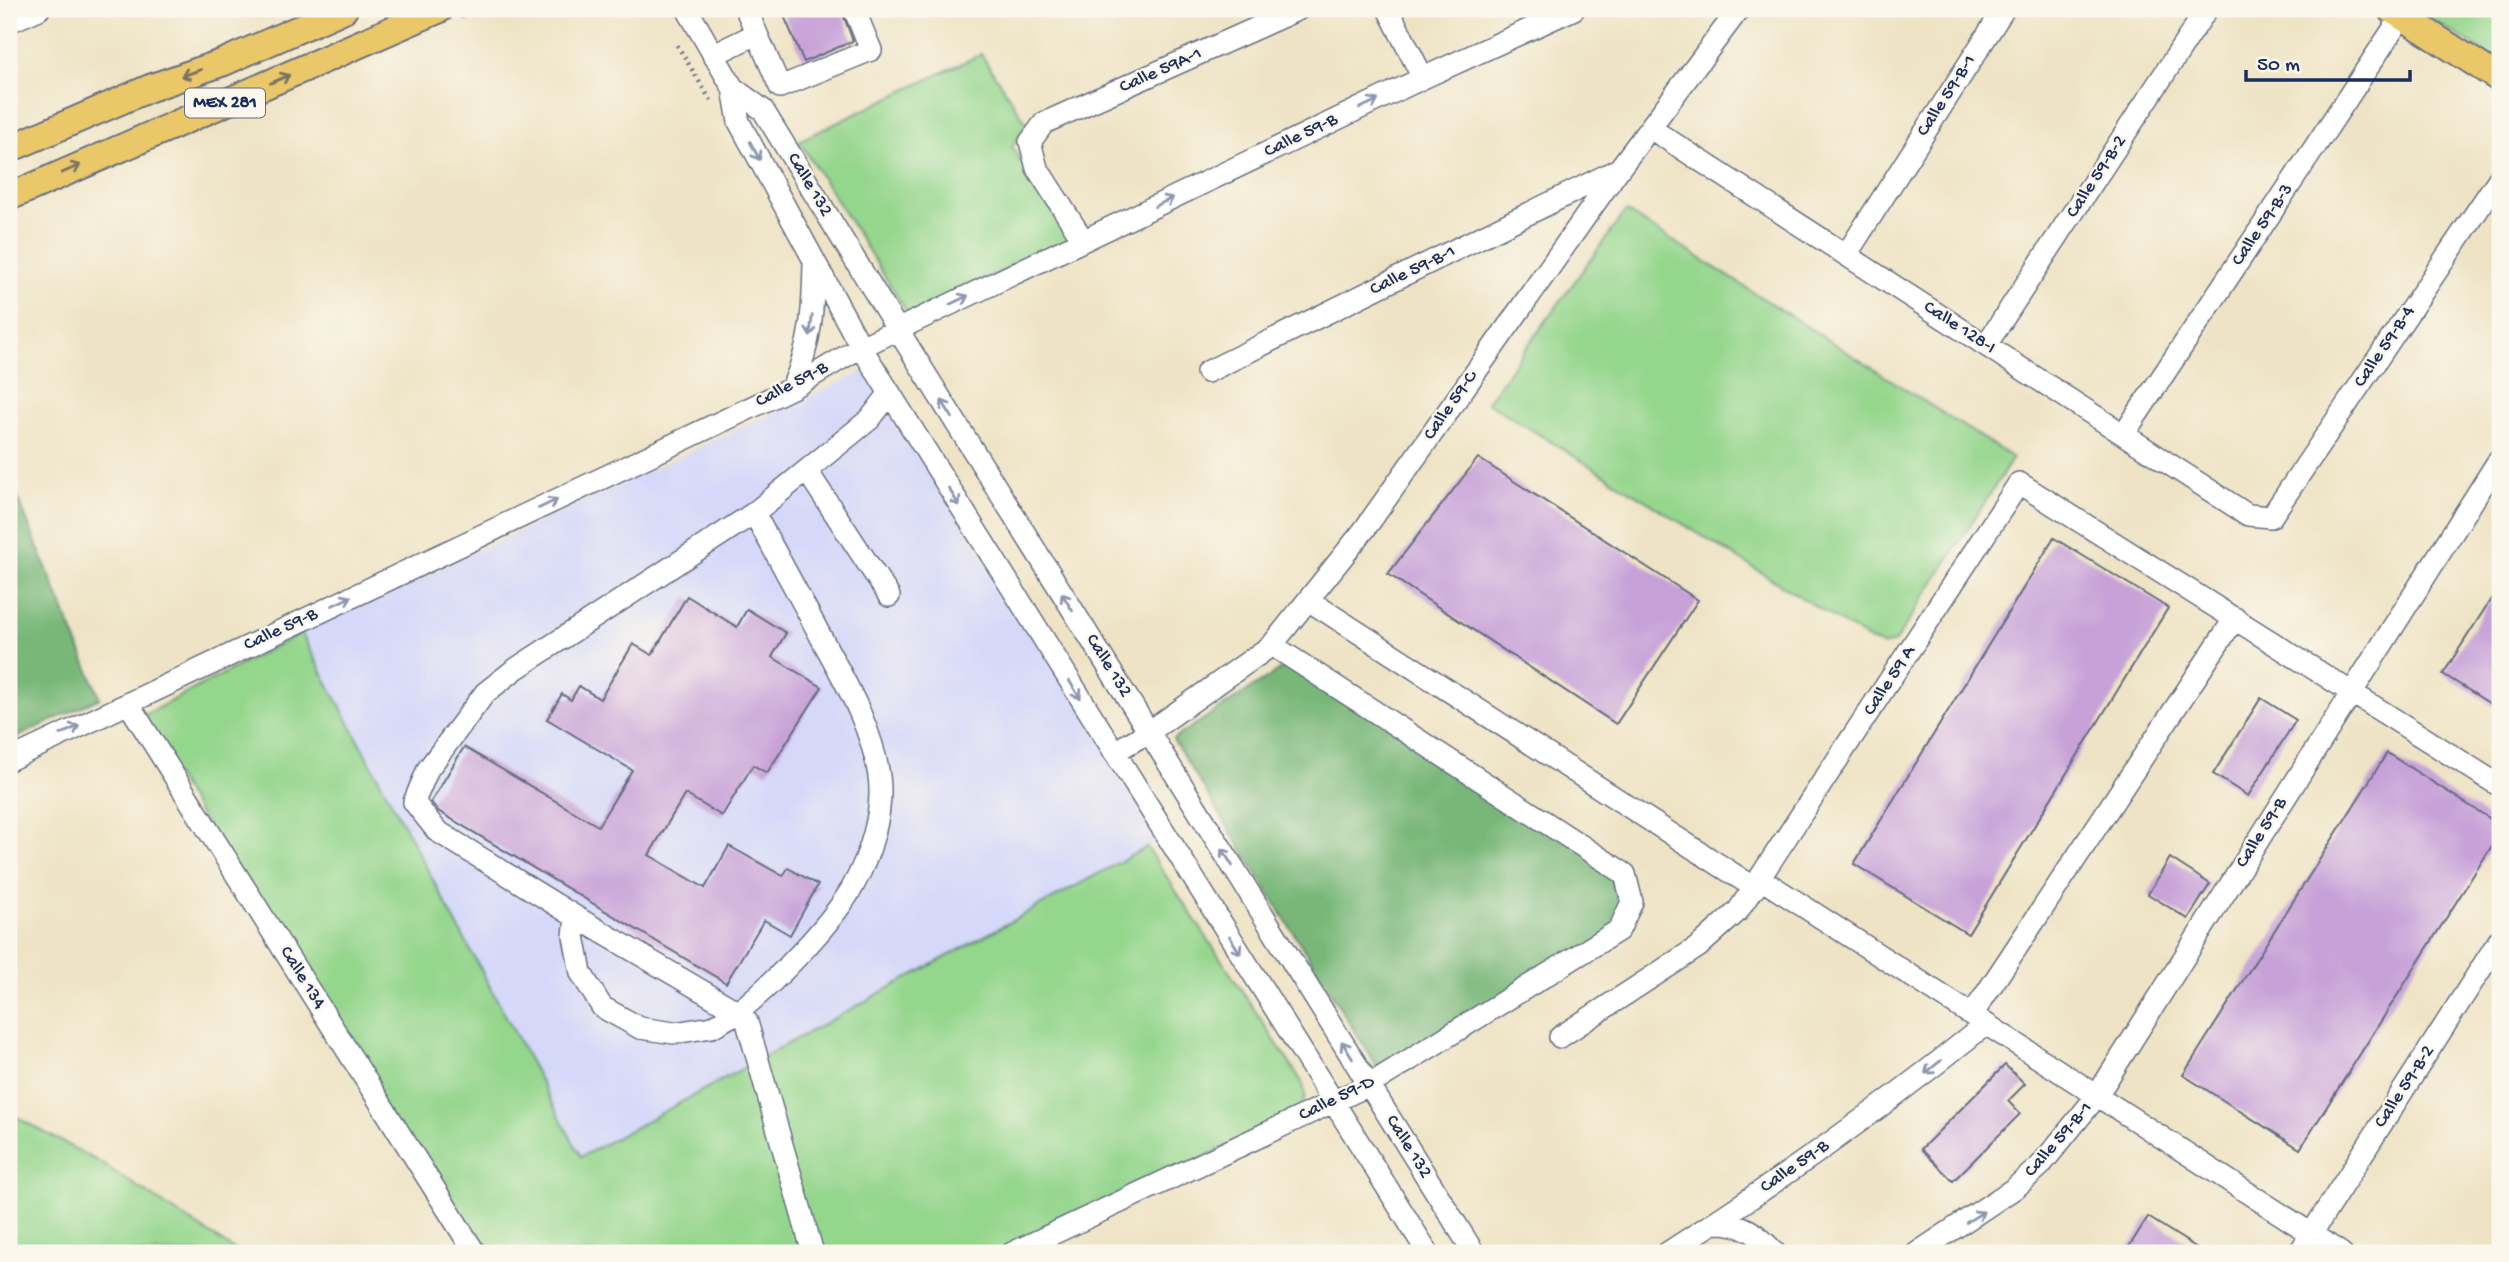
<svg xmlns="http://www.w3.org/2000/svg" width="2509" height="1262" font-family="'Gochi Hand',sans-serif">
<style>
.built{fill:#d5d8f9}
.green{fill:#95d68d;stroke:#588276;stroke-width:2}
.forest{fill:#78b778;stroke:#4a736b;stroke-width:2}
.building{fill:#c7a2d8}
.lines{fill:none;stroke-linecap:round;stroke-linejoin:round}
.minor-casing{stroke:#656e82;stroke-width:24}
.major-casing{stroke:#656e82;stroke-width:30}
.path{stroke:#656e82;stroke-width:4.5;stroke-dasharray:2 5;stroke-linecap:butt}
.minor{stroke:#fff;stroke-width:21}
.major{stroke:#eac769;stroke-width:26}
.oneway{stroke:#787363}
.oneway2{stroke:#8d97ae}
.labels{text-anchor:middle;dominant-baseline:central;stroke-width:5;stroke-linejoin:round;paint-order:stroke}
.shield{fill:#fbf7ec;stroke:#5e6b89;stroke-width:2}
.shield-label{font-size:18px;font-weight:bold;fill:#1b2f5e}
.street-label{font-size:19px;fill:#1b2f5e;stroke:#fbf7ec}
</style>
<rect width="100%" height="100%" fill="#fbf7ec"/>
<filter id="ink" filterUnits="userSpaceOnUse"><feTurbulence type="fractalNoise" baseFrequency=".0143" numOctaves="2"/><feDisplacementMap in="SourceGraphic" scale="14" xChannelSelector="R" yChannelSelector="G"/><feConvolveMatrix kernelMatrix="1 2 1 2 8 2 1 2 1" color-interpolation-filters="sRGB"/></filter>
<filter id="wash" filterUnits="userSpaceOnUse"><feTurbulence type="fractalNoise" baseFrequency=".00686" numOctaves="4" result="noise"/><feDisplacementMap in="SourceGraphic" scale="28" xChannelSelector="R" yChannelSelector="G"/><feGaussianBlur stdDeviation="1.57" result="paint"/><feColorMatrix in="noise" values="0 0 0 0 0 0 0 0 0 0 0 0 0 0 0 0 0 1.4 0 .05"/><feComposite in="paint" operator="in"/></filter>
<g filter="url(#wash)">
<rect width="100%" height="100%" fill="#eee3c4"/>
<path class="built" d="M864,371L1164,838L581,1157L301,633Z"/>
<path class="green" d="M2416,9H2500V62Z
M981,54L1027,124L1012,147L1070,240L909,315L799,141Z
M1626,211L2013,458L1895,642L1882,646L1868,639L1487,402Z
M301,633L581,1157L1147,847L1302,1082C1307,1095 1306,1101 1297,1112L1008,1253H475L139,718Z
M9,1113L101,1163L239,1253H9Z"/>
<path class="forest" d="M9,477L100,698L9,741Z
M1295,660L1625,874L1619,930L1377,1067L1173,739Z"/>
<g id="blocks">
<path class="building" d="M781,9H841L853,41L804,62Z
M1478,458L1698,600L1616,724L1388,574Z
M2054,538L2168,608L1968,934L1854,864Z
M2500,585V710L2443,674Z
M687,596L737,627L747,609L786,633L772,657L822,687L767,773L753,765L722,816L685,794L649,855L705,888L729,846L783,876L788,868L818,885L790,935L764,920L726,983L438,811L431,802L464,747L598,826L632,770L547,719L562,694L571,700L579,686L600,699L633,644L652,655Z
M2261,698L2296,720L2248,796L2213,774Z
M2387,753L2500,825V833L2300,1149L2183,1075Z
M2170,858L2210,884L2188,919L2148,894Z
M2005,1065L2025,1084L2008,1101L2020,1114L1953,1181L1921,1149Z
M2148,1217L2205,1253H2125Z"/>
</g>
</g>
<g filter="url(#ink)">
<use href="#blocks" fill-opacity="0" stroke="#656e82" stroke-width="2"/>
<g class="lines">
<defs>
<path id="minor" d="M687,9L733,88L739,122L861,347L1428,1253
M746,9L780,87L871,50L854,9
M1388,9L1423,78
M9,22L39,9
M713,55L756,34
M733,88L763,110L898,330L1474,1253
M1650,128L2248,515L2271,517L2500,177
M1083,240L1037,168L1030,142L1044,123L1299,9
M1846,255L2004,9
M1986,345L2207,9
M1207,372L1617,170
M792,388C812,342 813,312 814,263
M2124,434L2402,16
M807,471L889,596
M754,513L514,670L485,693L428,769L414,802L437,831L576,917L738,1012C774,983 829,927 852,888C870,856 884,812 879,776C872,727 845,682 822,639C800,597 777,555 754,513L870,419L890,393
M1308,600L1755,888
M128,703L475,1253
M1114,752L1149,732L1272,645L1364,530L1619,169L1739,9
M9,760L792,388L861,347L1423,78L1574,9
M1761,879L2341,1253
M576,917L574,936L581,973L602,1007L640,1028L674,1033L712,1027L738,1012L747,1022L813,1253
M1972,1015L2235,618
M1560,1037L1698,947L1738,911L2019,483L2500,786
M1715,1223C1744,1223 1756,1232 1775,1253
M1012,1253L1369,1085L1619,930L1632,902L1625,874L1272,645
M1667,1253C1777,1183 1884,1107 1986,1024
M1917,1253L2015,1188L2040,1166L2096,1097L2500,458
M2299,1253L2500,939"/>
<path id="major" d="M2391,9L2500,79
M9,149L150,88L224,62L344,9
M9,197L440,9"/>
</defs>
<use href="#minor" class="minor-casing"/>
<use href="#major" class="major-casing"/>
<path class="path" d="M2357,9L2368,16
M461,17L480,9
M677,45L713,104"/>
<use href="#minor" class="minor"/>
<use href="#major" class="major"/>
</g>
<defs><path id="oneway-shaft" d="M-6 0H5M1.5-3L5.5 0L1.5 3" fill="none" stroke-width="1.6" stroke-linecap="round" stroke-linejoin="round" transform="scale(1.75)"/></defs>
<g class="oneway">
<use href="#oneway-shaft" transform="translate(191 73) rotate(161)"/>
<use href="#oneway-shaft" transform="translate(280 79) rotate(-24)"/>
<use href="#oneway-shaft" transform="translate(71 169) rotate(-24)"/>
</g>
<g class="oneway2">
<use href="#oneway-shaft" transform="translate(1369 104) rotate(-26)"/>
<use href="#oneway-shaft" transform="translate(755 151) rotate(62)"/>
<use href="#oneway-shaft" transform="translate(1164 202) rotate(-26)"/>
<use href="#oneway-shaft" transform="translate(959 300) rotate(-26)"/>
<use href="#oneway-shaft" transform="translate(811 326) rotate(97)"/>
<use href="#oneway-shaft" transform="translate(947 409) rotate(-122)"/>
<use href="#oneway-shaft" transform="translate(954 497) rotate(58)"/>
<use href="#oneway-shaft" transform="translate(548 504) rotate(-25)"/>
<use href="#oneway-shaft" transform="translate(342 601) rotate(-25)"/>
<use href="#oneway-shaft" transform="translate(1067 602) rotate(-122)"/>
<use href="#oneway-shaft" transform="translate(1075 690) rotate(58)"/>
<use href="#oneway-shaft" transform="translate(70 730) rotate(-26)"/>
<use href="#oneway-shaft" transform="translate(1227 857) rotate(-122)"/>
<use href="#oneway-shaft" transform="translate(1235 945) rotate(58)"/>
<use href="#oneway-shaft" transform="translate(1347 1050) rotate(-122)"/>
<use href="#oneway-shaft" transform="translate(1933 1067) rotate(141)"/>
<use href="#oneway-shaft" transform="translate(1975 1217) rotate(-32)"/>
</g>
</g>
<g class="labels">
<rect class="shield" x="185" y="88.5" width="80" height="29" rx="5"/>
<g class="shield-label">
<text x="225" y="103">MEX 281</text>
</g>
<g class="street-label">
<text transform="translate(1161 71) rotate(-24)">Calle 59A-1</text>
<text transform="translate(1947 96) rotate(-57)">Calle 59-B-1</text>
<text transform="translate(1301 136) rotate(-26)">Calle 59-B</text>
<text transform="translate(2097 177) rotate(-57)">Calle 59-B-2</text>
<text transform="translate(809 185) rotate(59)">Calle 132</text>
<text transform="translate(2263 225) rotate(-56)">Calle 59-B-3</text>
<text transform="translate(1413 271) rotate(-26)">Calle 59-B-1</text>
<text transform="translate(1959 328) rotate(33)">Calle 128-I</text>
<text transform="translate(2385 347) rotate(-56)">Calle 59-B-4</text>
<text transform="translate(792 385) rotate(-28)">Calle 59-B</text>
<text transform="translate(1451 406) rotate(-55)">Calle 59-C</text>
<text transform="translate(281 630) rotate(-25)">Calle 59-B</text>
<text transform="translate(1108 666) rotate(58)">Calle 132</text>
<text transform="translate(1890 681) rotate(-57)">Calle 59 A</text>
<text transform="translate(2262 833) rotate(-58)">Calle 59-B</text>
<text transform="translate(302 978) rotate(58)">Calle 134</text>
<text transform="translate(2405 1087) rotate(-57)">Calle 59-B-2</text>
<text transform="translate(1337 1099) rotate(-26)">Calle 59-D</text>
<text transform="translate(2059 1140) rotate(-49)">Calle 59-B-1</text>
<text transform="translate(1408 1147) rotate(58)">Calle 132</text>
<text transform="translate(1795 1167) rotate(-35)">Calle 59-B</text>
</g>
</g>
<rect width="2509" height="1262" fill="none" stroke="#fbf7ec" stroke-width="35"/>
<path d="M2246 70v10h164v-10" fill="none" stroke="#1b2f5e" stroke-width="3.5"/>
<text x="2257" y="70" font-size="21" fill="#1b2f5e" stroke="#fbf7ec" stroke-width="5" paint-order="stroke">50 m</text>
</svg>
